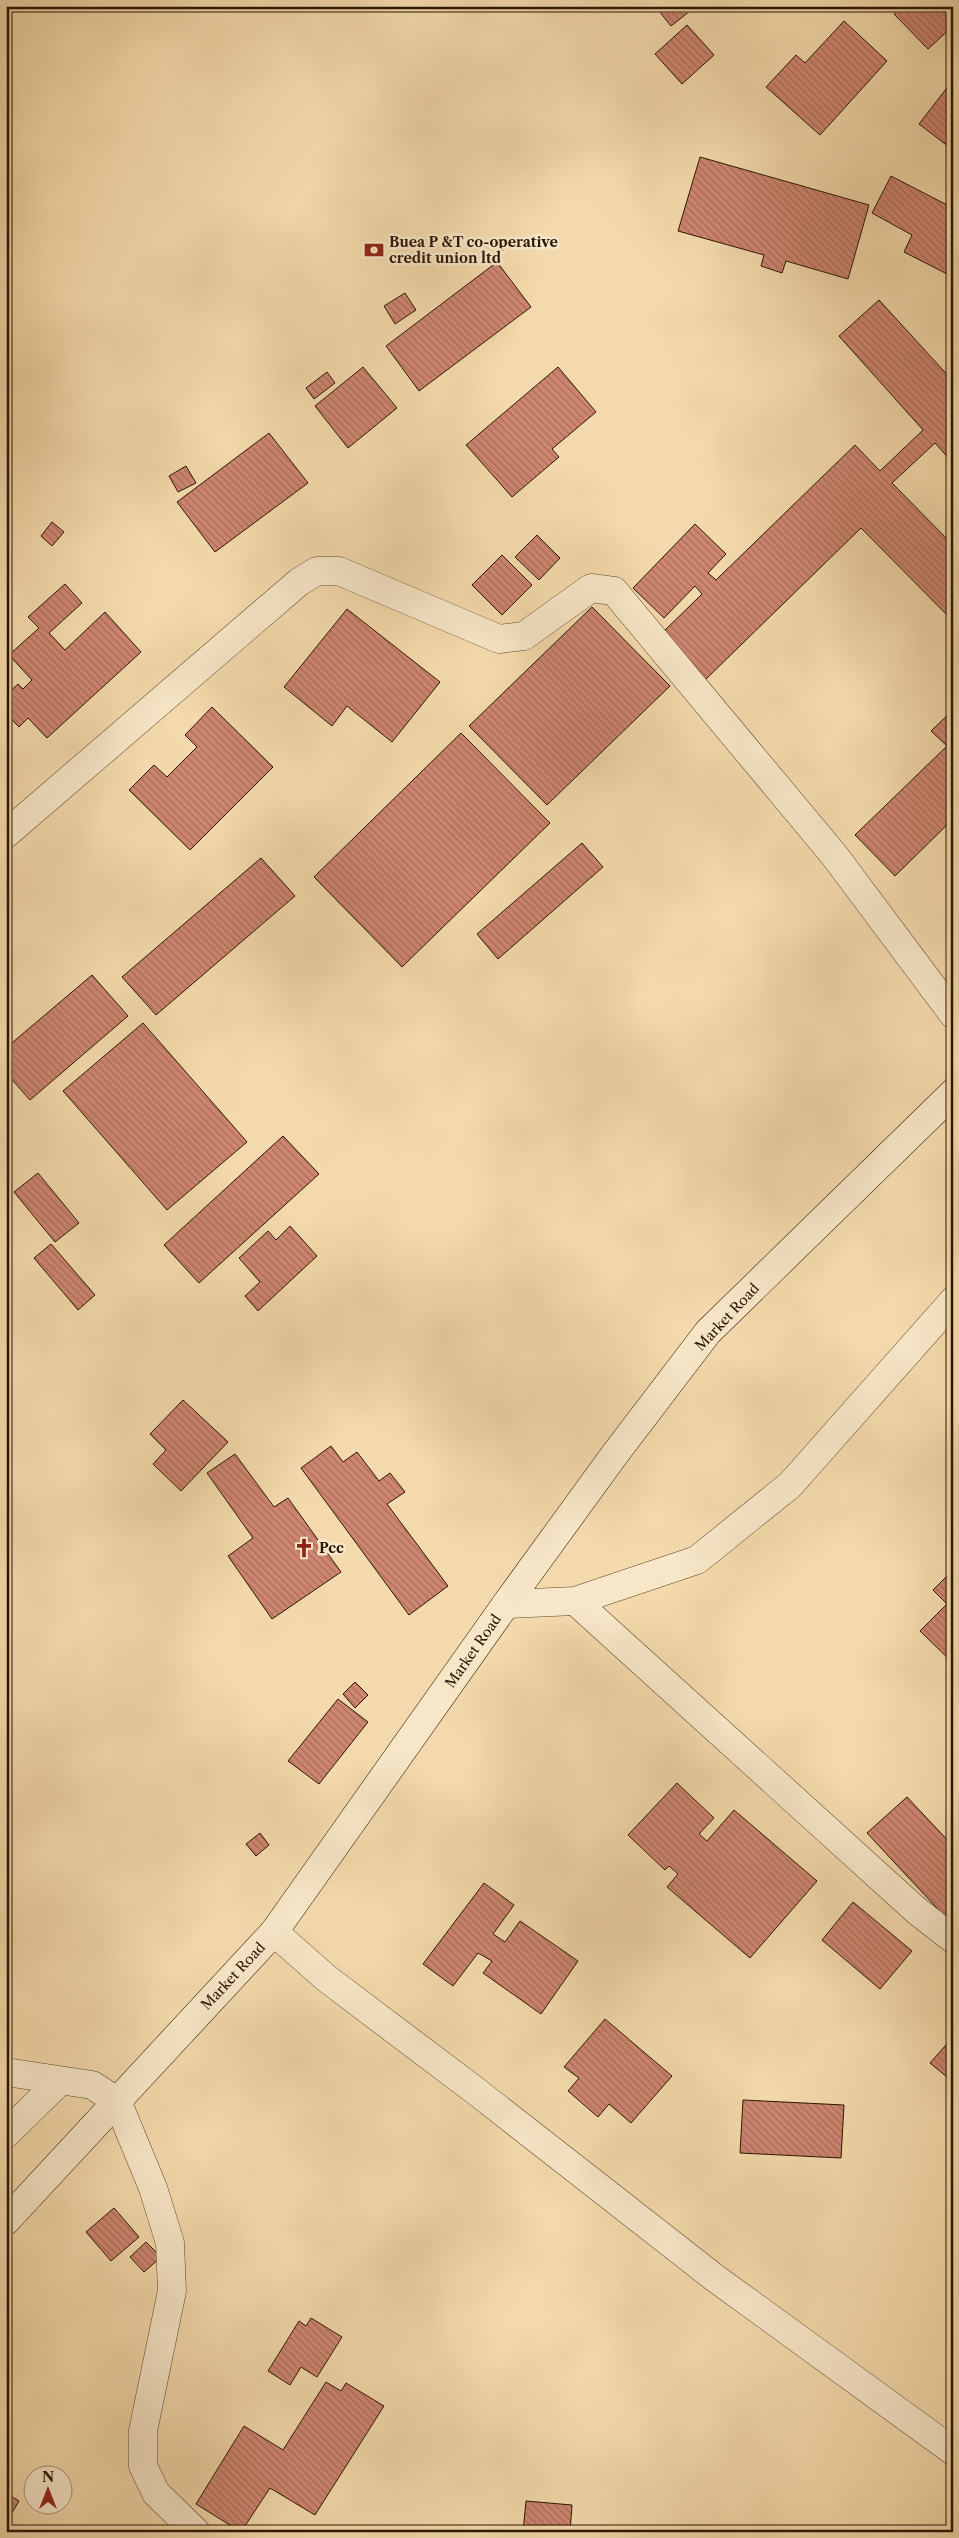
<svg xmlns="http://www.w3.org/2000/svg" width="959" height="2538" font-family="'Libre Caslon Text',serif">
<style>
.building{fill:url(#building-back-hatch);stroke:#2a1602}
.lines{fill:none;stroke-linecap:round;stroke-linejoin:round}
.street-casing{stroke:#5c472c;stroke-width:29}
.secondary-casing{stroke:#2a1602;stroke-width:29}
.street{stroke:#f7e6c8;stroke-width:28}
.secondary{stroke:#f7e6c8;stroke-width:28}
.labels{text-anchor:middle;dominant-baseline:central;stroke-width:5;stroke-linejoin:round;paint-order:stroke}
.poi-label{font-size:14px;font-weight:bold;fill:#2a1602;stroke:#f7e6c8;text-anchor:start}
.street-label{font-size:14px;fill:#2a1602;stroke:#f7e6c8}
</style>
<defs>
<pattern id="building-back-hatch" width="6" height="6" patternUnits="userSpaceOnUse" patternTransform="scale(1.25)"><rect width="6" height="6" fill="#cf8671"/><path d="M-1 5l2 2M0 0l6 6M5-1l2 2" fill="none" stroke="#a86d5b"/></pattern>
</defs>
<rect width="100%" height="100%" fill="#f3d9ab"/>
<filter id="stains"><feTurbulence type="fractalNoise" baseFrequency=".004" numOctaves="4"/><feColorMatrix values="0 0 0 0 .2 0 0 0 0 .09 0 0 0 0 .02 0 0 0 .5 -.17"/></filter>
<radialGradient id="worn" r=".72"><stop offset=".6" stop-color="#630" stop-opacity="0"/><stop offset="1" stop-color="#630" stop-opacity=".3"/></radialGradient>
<path class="building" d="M655,6H695V7L671,26Z
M902,6H953V26L928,49L894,14Z
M844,21L887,61L820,135L766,87L796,55L805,63Z
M687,25L714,55L682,84L655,54Z
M953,80V150L919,124Z
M700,157L869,205L848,279L786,261L782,273L761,266L764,255L678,231Z
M891,176L953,208V277L904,252L912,235L872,213Z
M497,262L531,307L419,391L386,346Z
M405,293L416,310L395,324L384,306Z
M879,300L953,381V463L935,443L892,483L953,545V621L861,528L703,682L659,636L702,594L695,586L664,618L633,588L695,524L726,554L708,573L716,580L855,445L880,471L923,430L839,336Z
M363,367L397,408L348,448L315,406Z
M558,367L596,412L552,449L559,457L512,497L466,445Z
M327,372L335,383L314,399L306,388Z
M269,433L308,483L215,552L177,502Z
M186,466L196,483L178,492L169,476Z
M52,522L64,532L52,546L41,536Z
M537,535L560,558L539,580L515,557Z
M502,555L532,585L502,615L472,585Z
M65,584L82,603L49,633L65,650L105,612L141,652L47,738L28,718L19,727L6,714V695L18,684L23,689L32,680L9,655L39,628L28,617Z
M592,607L670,686L547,805L469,726Z
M347,609L440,682L392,742L347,706L332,726L284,687Z
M212,707L273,767L190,850L129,790L154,765L167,777L197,747L185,735Z
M953,710V819L895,876L855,835L947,746L931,731Z
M461,733L550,823L402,967L314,877Z
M582,843L603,867L498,959L477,934Z
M261,858L295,896L156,1015L122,977Z
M92,975L128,1016L30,1100L6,1073V1048Z
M143,1023L247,1142L167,1210L63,1091Z
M283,1136L319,1174L199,1283L164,1245Z
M38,1173L79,1223L55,1242L14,1192Z
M290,1226L317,1256L258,1311L245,1296L260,1282L239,1258L268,1231L276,1240Z
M51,1244L95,1295L78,1310L34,1258Z
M183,1400L228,1442L181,1491L153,1464L166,1450L150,1434Z
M331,1446L343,1462L357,1452L379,1481L390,1473L405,1492L387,1504L448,1586L409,1615L301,1468Z
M235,1454L274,1507L288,1498L341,1572L272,1619L228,1556L253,1538L207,1473Z
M953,1570V1663L920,1631L947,1604L933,1590Z
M355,1682L368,1695L355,1708L343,1694Z
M338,1699L368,1722L319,1784L288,1761Z
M677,1783L714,1818L699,1834L707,1841L734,1810L817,1881L750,1958L667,1887L678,1874L669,1866L665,1870L628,1835Z
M907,1797L953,1846V1914L947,1919L867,1833Z
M260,1833L269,1845L256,1856L246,1844Z
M484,1883L514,1905L493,1934L505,1942L520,1921L578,1961L541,2014L483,1973L492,1961L478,1953L453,1986L423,1964Z
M853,1902L912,1951L880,1989L822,1940Z
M605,2019L672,2076L631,2123L609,2104L598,2117L568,2091L579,2078L564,2067Z
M953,2037V2082L930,2063Z
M743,2100L844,2105L841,2158L740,2153Z
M114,2208L139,2237L111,2261L86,2232Z
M146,2242L161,2257L144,2272L130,2257Z
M311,2318L342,2337L317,2377L301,2367L290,2385L268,2371L299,2321L306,2326Z
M326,2382L341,2391L346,2383L384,2406L315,2515L270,2488L241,2532L196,2504L244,2426L283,2450Z
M6,2493L19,2501L6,2523Z
M526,2501L572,2505L570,2532H523Z"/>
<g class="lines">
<defs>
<path id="street" d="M6,834L299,582L317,571H339L499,639L524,636L591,588L614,591L834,855L953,1014
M575,1601L917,1911L953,1939
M506,1604L575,1601L697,1560L790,1485L953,1301
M274,1932L326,1978L477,2092L715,2278L953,2451
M6,2072L92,2085L117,2101L153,2188L170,2243L172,2291L143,2431V2466L156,2493L196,2532
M6,2134L60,2081"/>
<path id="secondary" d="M6,2221L274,1932L506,1604L615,1454L708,1332L953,1093"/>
</defs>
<use href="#street" class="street-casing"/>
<use href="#secondary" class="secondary-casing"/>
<use href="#street" class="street"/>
<use href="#secondary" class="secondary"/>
</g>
<defs>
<symbol id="bank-bare" viewBox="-9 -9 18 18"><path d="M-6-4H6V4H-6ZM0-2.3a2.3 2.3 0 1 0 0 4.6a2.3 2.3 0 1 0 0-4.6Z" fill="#8f2418" stroke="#f7e6c8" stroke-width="2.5" paint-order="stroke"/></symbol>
<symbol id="church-bare" viewBox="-9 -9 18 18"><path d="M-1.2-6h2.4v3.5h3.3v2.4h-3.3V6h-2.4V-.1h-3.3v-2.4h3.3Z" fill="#8f2418" stroke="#f7e6c8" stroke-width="2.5" paint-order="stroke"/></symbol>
</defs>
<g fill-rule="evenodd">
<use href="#bank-bare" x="360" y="236" width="28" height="28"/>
<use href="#church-bare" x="290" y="1534" width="28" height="28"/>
</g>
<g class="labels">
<g class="poi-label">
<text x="389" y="242">Buea P &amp;T co-operative<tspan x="389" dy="16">credit union ltd</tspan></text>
<text x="319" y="1548">Pcc</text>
</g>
<g class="street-label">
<text transform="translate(727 1317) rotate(-47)">Market Road</text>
<text transform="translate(473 1651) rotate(-55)">Market Road</text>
<text transform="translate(233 1976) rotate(-47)">Market Road</text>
</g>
</g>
<rect width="959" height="2538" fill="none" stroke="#f3d9ab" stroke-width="25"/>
<rect x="8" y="8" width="944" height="2523" fill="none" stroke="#2a1602" stroke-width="2.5"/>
<rect x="12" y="12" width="934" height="2513" fill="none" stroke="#2a1602"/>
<g transform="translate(48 2490)"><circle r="24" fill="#f7e6c8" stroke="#a59379"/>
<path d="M0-4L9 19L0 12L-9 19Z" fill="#8f2418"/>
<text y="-8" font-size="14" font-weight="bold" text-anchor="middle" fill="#2a1602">N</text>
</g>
<rect width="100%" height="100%" filter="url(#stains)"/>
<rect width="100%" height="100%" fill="url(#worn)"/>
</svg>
